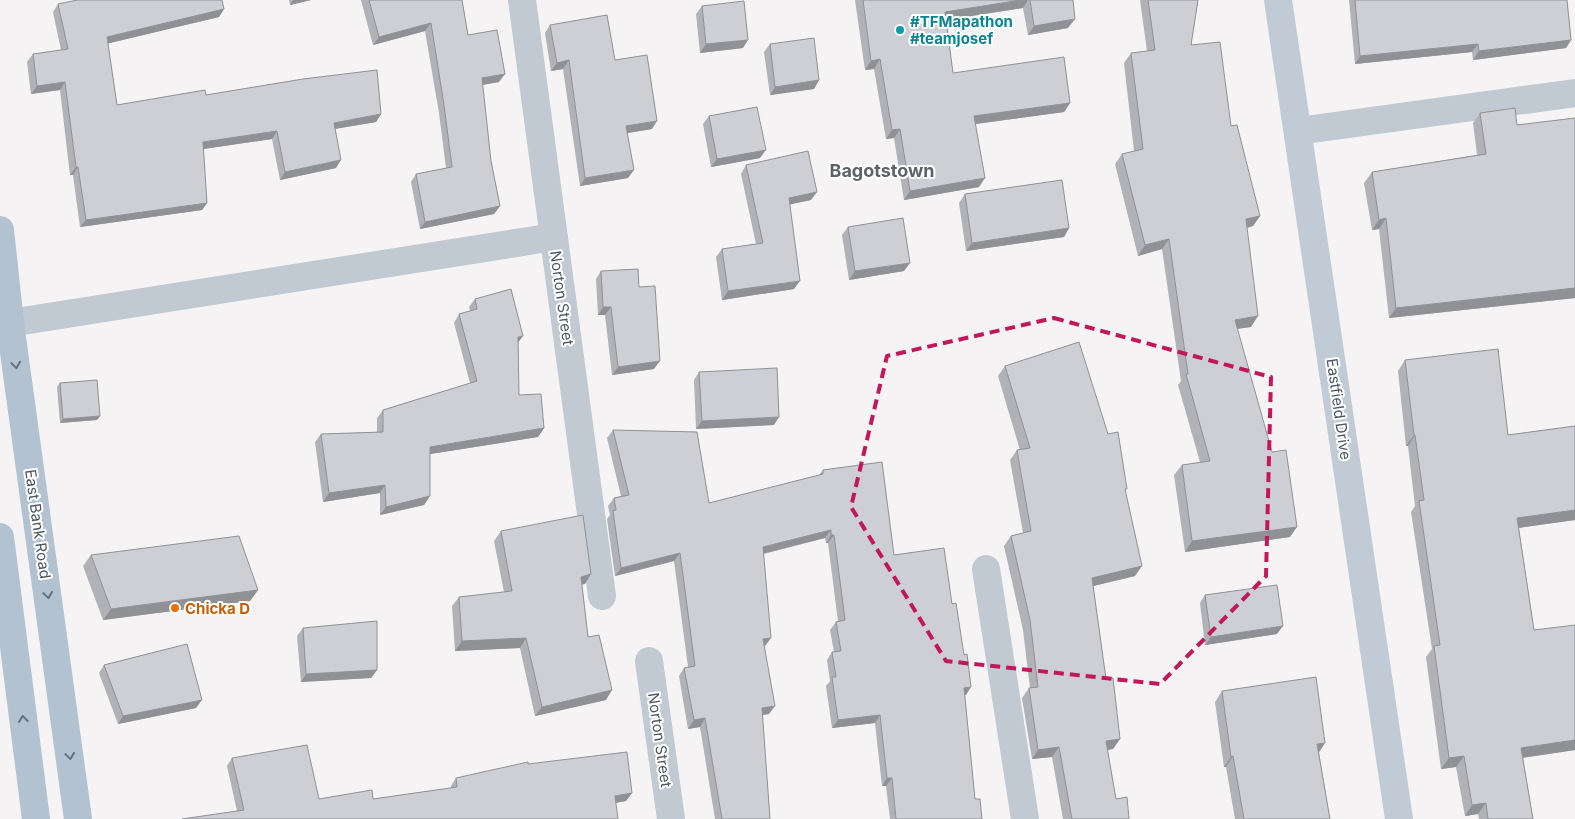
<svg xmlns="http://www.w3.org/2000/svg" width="1575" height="819" font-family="Inter,sans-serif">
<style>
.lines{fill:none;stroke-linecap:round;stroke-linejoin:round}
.street{stroke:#c1cad2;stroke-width:28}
.secondary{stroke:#c1cbd6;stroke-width:28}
.primary{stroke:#b3c2d1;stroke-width:28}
.wall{fill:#b0b2b7}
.shaded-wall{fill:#909195}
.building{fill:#cdcfd5;stroke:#909195}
.oneway{stroke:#64717d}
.marked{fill:none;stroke:#c2185b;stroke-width:4;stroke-dasharray:10 6;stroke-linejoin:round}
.culture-dot{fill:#0f9aa8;stroke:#fff;stroke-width:2}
.food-dot{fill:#e8710a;stroke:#fff;stroke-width:2}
.labels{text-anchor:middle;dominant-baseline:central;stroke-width:4;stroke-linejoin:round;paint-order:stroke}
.culture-label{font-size:15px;font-weight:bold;fill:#0d838f;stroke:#fff;text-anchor:start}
.street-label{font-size:15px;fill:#4a5661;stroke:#fff}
.food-label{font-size:15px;font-weight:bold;fill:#c56008;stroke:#fff;text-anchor:start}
.quarter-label{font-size:18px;font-weight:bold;fill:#5f6368;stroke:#fff}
</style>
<rect width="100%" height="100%" fill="#f5f3f3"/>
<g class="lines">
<path class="street" d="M522,0L602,596
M1298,131L1575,93
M10,323L554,237
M986,569L1025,819
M649,661L671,819"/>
<path class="secondary" d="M1278,0L1399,819"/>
<path class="primary" d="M0,230L10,323L78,819
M0,537L36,819"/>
</g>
<path class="wall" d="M289,0H311L290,5Z
M361,0H462L468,35L499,82L482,85L491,161L500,206L494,214L420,229L411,182L416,174L446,168L439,113L425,31L373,45Z
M855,0H1073L1068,28L1028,35L1023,8L946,20L953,73L1070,103L1064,112L975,124L979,187L904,200L894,138L886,139L874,69L865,70Z
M1140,0H1198L1191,45L1231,126L1260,216L1253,226L1247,228L1251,327L1237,329L1290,537L1185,552L1174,475L1182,465L1200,462L1178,385L1181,381L1162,249L1138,256L1115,164L1122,154L1134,151L1124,63L1131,53L1147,51Z
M1349,0H1567L1571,40L1566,48L1473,60L1472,52L1355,64Z
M58,4L224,9L219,17L108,43L117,105L206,95L381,114L376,122L335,129L336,168L280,180L272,139L203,149L207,203L202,210L80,227L73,175H70L60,90L31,94L27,62L33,54L61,50L53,12Z
M702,6L743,48L700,53L696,14Z
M550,25L615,60L652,129L628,133V178L580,186L563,69L551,71L545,33Z
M770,44L819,80L814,89L770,95L764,52Z
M1480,113L1517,125L1575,118V298L1389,318L1379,229L1372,230L1364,183L1372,172L1477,155L1473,123Z
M709,116L760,158L711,167L703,124Z
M746,165L811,200L790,204L794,289L722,300L716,257L722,249L756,244L741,174Z
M965,194L1069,228L1064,237L966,251L959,203Z
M848,227L904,271L849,280L842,235Z
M601,271L639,287L654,369L612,375L605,315H598L596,279Z
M475,299L518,344L519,395L544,428L538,437L430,454V496L424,505L380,515V493L323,502L315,442L321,434L377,432V418L383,410L470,383L454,323L459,314L470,311L469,307Z
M1405,360L1508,435L1575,426V520L1519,528L1534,630L1575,750L1523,758L1533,819H1479L1478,814L1465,816L1456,767L1441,769L1426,657L1432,649L1411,512L1415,506L1408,446H1406L1398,371Z
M1005,366L1125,492L1135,576L1093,586L1106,679L1120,739L1113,749L1107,750L1116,799L1129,819H1063L1052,757L1032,759L1022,698L1029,688H1030L1023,630L1004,546L1011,536L1023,533L1010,460L1017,450H1020L998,376Z
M699,372L774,425L696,429L694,380Z
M60,383L100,416L97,420L60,423L57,387Z
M613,430L709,503L819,475L823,470L894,555L952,604L966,695H965L975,799L982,819H890L886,786H882L875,723L832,728L826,686L830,681L827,660L832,652H834L830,630L836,622L838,621L828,543H826L825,538L764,554L765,646H764L769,714L762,715L770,819H715L700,727L688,729L679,676L684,668L688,667L674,561L615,576L607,519L610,515L608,506L614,498L621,496L607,438Z
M501,531L591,574L585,584H582L588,637L606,700L535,716L520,648L455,651L452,606L459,597L504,592L494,541Z
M91,555L258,590L250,601L103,620L83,566Z
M1205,595L1277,634L1205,645L1200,603Z
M303,628L377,670L371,678L301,682L297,636Z
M104,665L196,708L118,724L99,673Z
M1222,691L1319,752L1330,819H1235L1226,767H1224L1215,702Z
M232,758L319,799H373L451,788V786L456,778L528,764L632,793L626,801L616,803L237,811L227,766Z"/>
<path class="shaded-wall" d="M293,0H311L290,5Z
M1021,0H1028L1023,8L939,21L945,12Z
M224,9L219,17L102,45L107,37Z
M1075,19L1068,28L1028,35L1034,26Z
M431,23L425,31L373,45L379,37Z
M748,40L743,48L700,53L706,44Z
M1571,40L1566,48L1473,60L1479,51Z
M1478,44L1472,52L1355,64L1360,56Z
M880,59L874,69L865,70L871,61Z
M569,60L563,69L551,71L557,63Z
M505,74L499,82L476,86L482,78Z
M819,80L814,89L770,95L775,87Z
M65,82L60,90L31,94L37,86Z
M1070,103L1064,112L968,125L974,116Z
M381,114L376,122L328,130L334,123Z
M657,121L652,129L621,134L626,126Z
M900,129L894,138L886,139L892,130Z
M277,131L272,139L197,150L203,142Z
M766,150L760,158L711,167L717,159Z
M341,160L336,168L280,180L285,172Z
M76,167H78L73,175H70Z
M634,170L628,178L580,186L585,178Z
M985,178L979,187L904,200L910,191Z
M817,192L811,200L783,206L789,198Z
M207,203L202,210L80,227L86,220Z
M500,206L494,214L420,229L425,222Z
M1260,216L1253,226L1239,230L1246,219Z
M1386,218L1379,229L1372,230L1379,220Z
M1069,228L1064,237L966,251L972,243Z
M1169,239L1162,249L1138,256L1145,245Z
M910,263L904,271L849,280L855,271Z
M800,281L794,289L722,300L728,291Z
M1575,288V298L1389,318L1396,308Z
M603,307H611L605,315H598Z
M1258,316L1251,327L1228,330L1235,320Z
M523,336L517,344L518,337Z
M660,361L654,369L612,375L618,367Z
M100,416L97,420L60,423L63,419Z
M779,417L774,425L696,429L702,421Z
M544,428L538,437L424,455L430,447Z
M1414,435H1415L1408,446H1406Z
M385,485L380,493L323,502L329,493Z
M430,496L424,505L380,515L386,507Z
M1575,510V520L1510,529L1517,518Z
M1297,527L1290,537L1185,552L1192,541Z
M831,530L825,538L757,555L763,547Z
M831,535H834L828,543H826Z
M680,553L674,561L615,576L621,568Z
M1142,566L1135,576L1085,588L1092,578Z
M591,574L585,584L575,586L581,577Z
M258,590L250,601L103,620L111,609Z
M1283,626L1277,634L1205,645L1211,637Z
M526,638L520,648L455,651L462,641Z
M771,638L765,646L757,647L763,639Z
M377,670L371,678L301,682L306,674Z
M971,687L966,695L958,696L964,688Z
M612,690L606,700L535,716L542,707Z
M202,700L196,708L118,724L123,716Z
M775,706L769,714L756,716L762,708Z
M880,715L875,723L832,728L838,720Z
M705,718L700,727L688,729L694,720Z
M1120,739L1113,749L1099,751L1106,741Z
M1575,740V750L1513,759L1521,748Z
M1325,743L1318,754L1317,744Z
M1059,747L1052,757L1032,759L1038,750Z
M1233,756L1226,767H1224L1231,757Z
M1464,756L1456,767L1441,769L1449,758Z
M887,778H892L886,786H882Z
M632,793L626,801L609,804L615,796Z
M1486,803L1478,814L1465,816L1472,805Z"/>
<path class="building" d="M77,0H222L224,9L107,37L117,105L205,90L206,95L303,79L377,70L381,114L334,123L341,160L285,172L277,131L203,142L207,203L86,220L78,167H76L65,82L37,86L33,54L68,49L58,4Z
M369,0H462L468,35L497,30L505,74L482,78L491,161L500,206L425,222L416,174L452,167L444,105L431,23L379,37Z
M863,0H1021L945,12L953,73L1064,57L1070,103L974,116L985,178L910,191L900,129L892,130L880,59L871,61Z
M1030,0H1073L1075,19L1034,26Z
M1148,0H1198L1191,45L1220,42L1231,126L1237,125L1260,216L1246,219L1258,316L1235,320L1272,452L1286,450L1297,527L1192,541L1182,465L1210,461L1186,374H1188L1169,239L1145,245L1122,154L1143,149L1131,53L1155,50Z
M1355,0H1567L1571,40L1479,51L1478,44L1360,56Z
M744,1L748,40L706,44L702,6Z
M607,15L615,60L647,55L657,121L626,126L634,170L585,178L569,60L557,63L550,25Z
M814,38L819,80L775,87L770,44Z
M757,107L766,150L717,159L709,116Z
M1515,108L1517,125L1575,118V288L1396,308L1386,218L1379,220L1372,172L1486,154L1480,113Z
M808,151L817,192L789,198L800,281L728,291L722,249L763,243L746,165Z
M1062,180L1069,228L972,243L965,194Z
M903,218L910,263L855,271L848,227Z
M638,269L639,287L655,286L660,361L618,367L611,307H603L601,271Z
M511,289L523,336L518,337L519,395L541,394L544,428L430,447V496L386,507L385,485L329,493L321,434L383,432V410L477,381L459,314L477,309L475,299Z
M1079,342L1108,434L1118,432L1127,489H1125L1142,566L1092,578L1106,679L1113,678L1120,739L1106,741L1116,799L1127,797L1129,819H1072L1059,747L1038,750L1029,688L1038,687L1030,620L1011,536L1031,531L1017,450L1030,448L1005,366Z
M1498,349L1508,435L1575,426V510L1517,518L1534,630L1575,625V740L1521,748L1533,819H1488L1486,803L1472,805L1464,756L1449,758L1434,646L1440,645L1419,501L1424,500L1415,435H1414L1405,360Z
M777,368L779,417L702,421L699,372Z
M97,380L100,416L63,419L60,383Z
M613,430L697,432L709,503L823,474V470L882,462L894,555L944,548L952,604L956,603L964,655L967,654L971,687L964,688L975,799H980L982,819H896L892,778H887L880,715L838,720L832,677H836L832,652L841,651L836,622L845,620L834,535H831V530L763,547L771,638L763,639L775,706L762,708L770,819H722L705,718L694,720L684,668L695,666L680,553L621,568L613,511L616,510L614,498L629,495Z
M583,515L591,574L581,577L588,637L599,635L612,690L542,707L526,638L462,641L459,597L512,591L501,531Z
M239,536L258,590L111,609L91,555Z
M1277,585L1283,626L1211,637L1205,595Z
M377,621V670L306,674L303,628Z
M187,644L202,700L123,716L104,665Z
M1316,677L1325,743L1317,744L1330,819H1244L1233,756L1231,757L1222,691Z
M307,745L319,799L372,790L373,799L457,787L456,778L528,762V764L627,752L632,793L615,796L618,819H182L244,810L232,758Z"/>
<defs><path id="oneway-chevron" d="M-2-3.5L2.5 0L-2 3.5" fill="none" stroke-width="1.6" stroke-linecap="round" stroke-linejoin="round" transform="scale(1.25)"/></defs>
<g class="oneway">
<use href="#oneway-chevron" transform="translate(16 365) rotate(82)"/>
<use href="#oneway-chevron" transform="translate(48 595) rotate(82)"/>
<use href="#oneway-chevron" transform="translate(23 719) rotate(-97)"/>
<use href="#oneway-chevron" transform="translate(70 756) rotate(82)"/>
</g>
<path class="marked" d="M1054,318L1271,377L1266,576L1160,684L946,661L851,507L887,356Z"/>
<circle class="culture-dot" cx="900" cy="30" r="5"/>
<circle class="food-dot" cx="175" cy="608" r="5"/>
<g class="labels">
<g class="culture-label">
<text x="910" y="21">#TFMapathon<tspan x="910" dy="17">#teamjosef</tspan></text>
</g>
<g class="street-label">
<text transform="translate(562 298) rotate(82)">Norton Street</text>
<text transform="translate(1339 409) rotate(82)">Eastfield Drive</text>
<text transform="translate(38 524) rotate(82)">East Bank Road</text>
<text transform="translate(660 740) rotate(82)">Norton Street</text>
</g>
<g class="food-label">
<text x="185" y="608">Chicka D</text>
</g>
<g class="quarter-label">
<text x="882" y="170">Bagotstown</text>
</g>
</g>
</svg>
